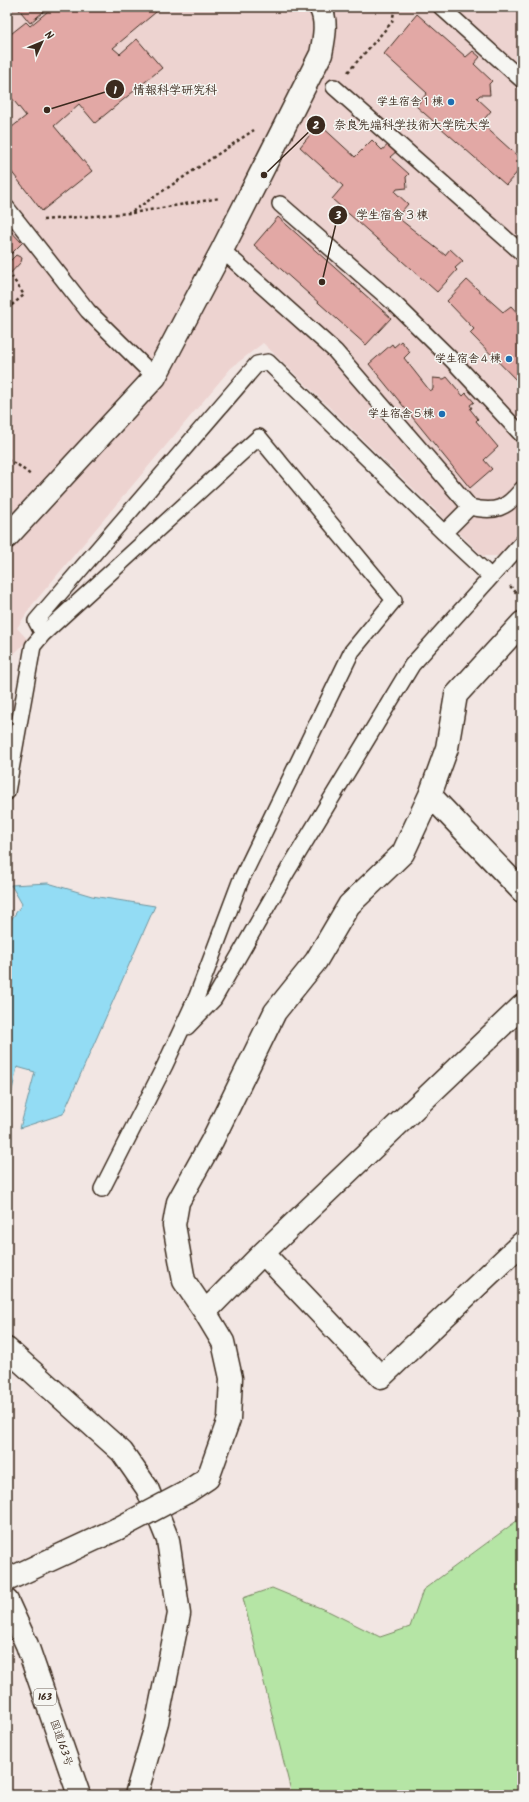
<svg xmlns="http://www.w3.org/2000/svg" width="529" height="1802" font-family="Kalam,'Klee One',sans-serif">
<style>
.built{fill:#edd3d0}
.green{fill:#b5e5a5;stroke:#788862}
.water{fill:#93dcf4;stroke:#70959e}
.building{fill:#e2a8a5;stroke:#3b2a1e}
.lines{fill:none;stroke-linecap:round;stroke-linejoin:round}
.lane-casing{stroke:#3b2a1e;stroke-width:18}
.street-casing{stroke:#3b2a1e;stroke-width:25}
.highway-casing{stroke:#3b2a1e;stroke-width:25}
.path{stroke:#3b2a1e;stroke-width:2.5;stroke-dasharray:3 3;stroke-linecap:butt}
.lane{stroke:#f6f6f2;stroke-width:15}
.street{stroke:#f6f6f2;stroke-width:22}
.highway{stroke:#f6f6f2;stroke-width:22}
.street-bridge-casing{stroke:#3b2a1e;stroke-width:25;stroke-linecap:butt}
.street-bridge{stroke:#f6f6f2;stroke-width:22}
.poi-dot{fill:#1f6fb2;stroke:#f6f6f2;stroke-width:1.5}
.labels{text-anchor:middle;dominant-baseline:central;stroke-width:3;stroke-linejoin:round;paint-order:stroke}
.shield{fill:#f6f6f2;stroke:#73675e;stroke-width:1}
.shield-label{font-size:10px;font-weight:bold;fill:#3b2a1e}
.poi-label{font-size:11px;font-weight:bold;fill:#3b2a1e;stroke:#f6f6f2;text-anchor:end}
.street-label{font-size:11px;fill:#3b2a1e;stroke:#f6f6f2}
.leader{fill:none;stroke:#3b2a1e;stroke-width:1.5}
.callout-dot{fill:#3b2a1e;stroke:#f6f6f2;stroke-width:1.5}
.mark-label{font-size:12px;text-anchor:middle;font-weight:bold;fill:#fff}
.callout-label{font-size:12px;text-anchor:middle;font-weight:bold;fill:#3b2a1e;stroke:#f6f6f2;stroke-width:3;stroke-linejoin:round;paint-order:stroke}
</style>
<rect width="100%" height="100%" fill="#f2e6e3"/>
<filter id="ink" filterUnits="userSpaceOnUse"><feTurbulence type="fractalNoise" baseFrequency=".025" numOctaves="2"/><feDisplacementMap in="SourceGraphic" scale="8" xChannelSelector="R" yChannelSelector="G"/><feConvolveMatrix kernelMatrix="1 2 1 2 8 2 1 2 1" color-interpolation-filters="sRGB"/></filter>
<g filter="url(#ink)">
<path class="built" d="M7,7H522V536L505,556H483L263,343L231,368L32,605L17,628L28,640L7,661Z"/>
<path class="green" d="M522,1517V1795H292L243,1598L272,1588L330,1612L380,1637L410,1627L423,1590Z"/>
<path class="water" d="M48,883L92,896L155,906L63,1114L20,1128L35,1072L17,1067L7,1114V923L11,920L22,904L11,885Z"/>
<path class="building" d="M17,7H49L30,23Z
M53,7H162L113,48L120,54L137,39L162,68L95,123L79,104L54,126L92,171L42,211L7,166V131L26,116L7,92V37L26,22L30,26Z
M417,14L466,57L473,51L480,57L474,64L492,81L489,84L490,95H480L477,98L491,111L481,123L522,160V169L521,168L506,185L416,106L427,93L384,54Z
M319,124L355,157L372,140L382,150L389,144L397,151L390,157L409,174L406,177L407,188L397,189L395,192L408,204L397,217L445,255L450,249L463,261L455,268L457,270L437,292L332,199L343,186L300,147Z
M278,217L391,318L366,345L254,245Z
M7,227L22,243L7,258Z
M16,255L22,258L21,262L7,277V264Z
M467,280L503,312L511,306L522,318V386L470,333L474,329L447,301Z
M401,341L410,352L404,358L430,391L433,389V378L444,379L447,377L463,396L466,393L474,402L470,405L472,408L470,409L478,419L476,421L498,447L484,460L492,469L470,488L369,364L392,344L394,347Z"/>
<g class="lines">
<defs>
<path id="lane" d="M441,7L522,80
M334,87L522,253
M280,204L396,305L453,361L522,435
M7,208L88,311L155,377
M222,250L335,351L470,507C495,513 506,509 522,489
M470,507L444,533L491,577L522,543
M43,634L259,437L394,600L352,651L240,882L197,996L165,1065L102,1189
M7,792L33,646L43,634L36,621L257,364L268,362L444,533
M187,1027L214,999L288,870L412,665L491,577"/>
<path id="street" d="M7,537L155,377L222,250L321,54C324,39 328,21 320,7
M430,795L522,891
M263,1253L381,1377L522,1243
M205,1312L263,1253L522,1006
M7,1349L122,1452L147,1488L168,1540L179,1614L157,1722L136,1795
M187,1492L208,1478L229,1419L231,1378L223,1342L205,1312L184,1281L174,1225L178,1202L212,1141L275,1012L316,961L349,905L403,853L430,795L447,748L456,695L522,623
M7,1580L117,1529"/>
<path id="highway" d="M7,1601L27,1645L79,1795"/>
</defs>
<use href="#lane" class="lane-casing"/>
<use href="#street" class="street-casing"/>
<use href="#highway" class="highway-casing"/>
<path class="path" d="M348,72L392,22L395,7
M132,213L220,198
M43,220L130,213L254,130
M7,309L24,295L12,277
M7,460L18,465L32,476
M510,586L522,599"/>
<use href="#lane" class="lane"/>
<use href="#street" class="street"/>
<use href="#highway" class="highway"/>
<defs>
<path id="street-bridge" d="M117,1529L187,1492"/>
</defs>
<use href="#street-bridge" class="street-bridge-casing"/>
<use href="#street-bridge" class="street-bridge"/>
</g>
</g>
<g class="poi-dot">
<circle cx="451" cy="102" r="4"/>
<circle cx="509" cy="359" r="4"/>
<circle cx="442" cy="414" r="4"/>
</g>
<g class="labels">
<rect class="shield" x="34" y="1689" width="22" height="16" rx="3"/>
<g class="shield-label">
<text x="45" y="1697">163</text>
</g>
<g class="poi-label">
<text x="443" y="102">学生宿舎１棟</text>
<text x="501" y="359">学生宿舎４棟</text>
<text x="434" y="414">学生宿舎５棟</text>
</g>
<g class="street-label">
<text transform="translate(61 1743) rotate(71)">国道163号</text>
</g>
</g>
<path class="leader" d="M47 110L115 89M264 175L316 125M322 282L338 215"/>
<g class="callout-dot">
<circle cx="47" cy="110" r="4"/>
<circle cx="264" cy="175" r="4"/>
<circle cx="322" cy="282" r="4"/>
<circle cx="115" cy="89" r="10"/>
<circle cx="316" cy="125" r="10"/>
<circle cx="338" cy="215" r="10"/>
</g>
<g class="mark-label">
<text x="115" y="94">1</text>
<text x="316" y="129">2</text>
<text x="338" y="219">3</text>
</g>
<g class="callout-label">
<text x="175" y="94">情報科学研究科</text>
<text x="412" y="129">奈良先端科学技術大学院大学</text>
<text x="392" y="219">学生宿舎３棟</text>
</g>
<rect width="529" height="1802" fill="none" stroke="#f6f6f2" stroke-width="24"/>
<rect x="12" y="12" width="505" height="1778" fill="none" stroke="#3b2a1e" stroke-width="1.5" filter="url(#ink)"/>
<g transform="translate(42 42) rotate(46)" stroke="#f6f6f2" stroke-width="3" paint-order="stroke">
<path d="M0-3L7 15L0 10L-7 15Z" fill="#3b2a1e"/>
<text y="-6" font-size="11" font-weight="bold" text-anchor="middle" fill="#3b2a1e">N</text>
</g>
</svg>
